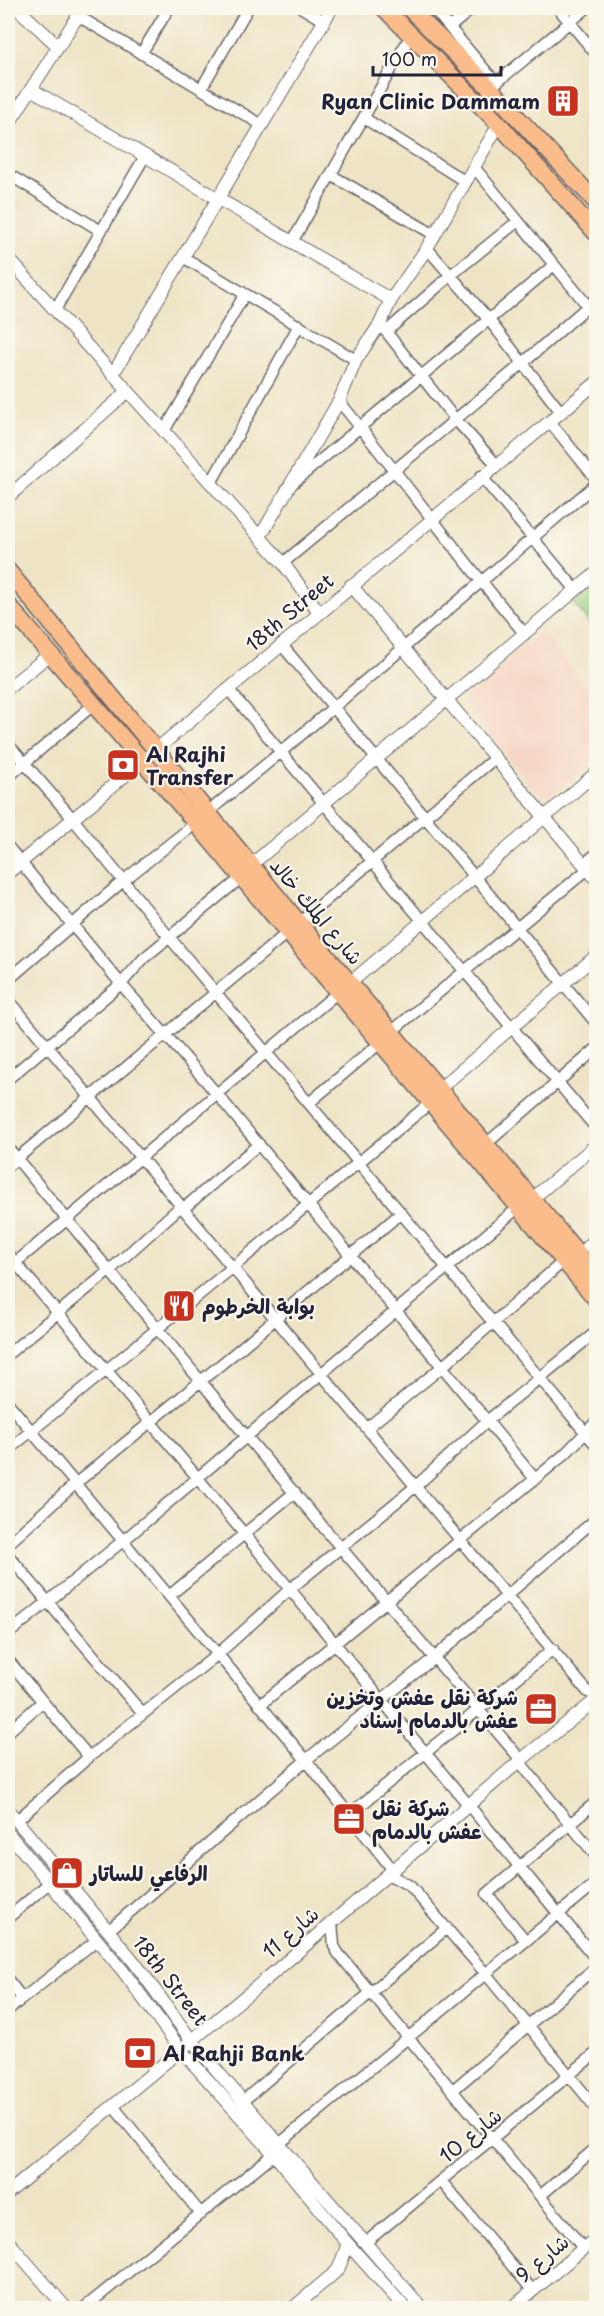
<svg xmlns="http://www.w3.org/2000/svg" width="604" height="2316" font-family="'Playpen Sans','Playpen Sans Arabic',sans-serif">
<style>
.built{fill:#f5d3c1}
.green{fill:#94ca7c;stroke:#5b765c;stroke-width:1.5}
.lines{fill:none;stroke-linecap:round;stroke-linejoin:round}
.minor-casing{stroke:#69666b;stroke-width:13}
.tertiary-casing{stroke:#69666b;stroke-width:14}
.primary-casing{stroke:#69666b;stroke-width:19}
.minor{stroke:#fff;stroke-width:10}
.tertiary{stroke:#fff;stroke-width:12}
.primary{stroke:#fabc8b;stroke-width:16}
.labels{text-anchor:middle;dominant-baseline:central;stroke-width:4.5;stroke-linejoin:round;paint-order:stroke}
.poi-label{font-size:20px;font-weight:bold;fill:#22223b;stroke:#fbf7ec;text-anchor:start}
.street-label{font-size:20px;fill:#22223b;stroke:#fbf7ec}
</style>
<rect width="100%" height="100%" fill="#fbf7ec"/>
<filter id="ink" filterUnits="userSpaceOnUse"><feTurbulence type="fractalNoise" baseFrequency=".0167" numOctaves="2"/><feDisplacementMap in="SourceGraphic" scale="12" xChannelSelector="R" yChannelSelector="G"/><feConvolveMatrix kernelMatrix="1 2 1 2 8 2 1 2 1" color-interpolation-filters="sRGB"/></filter>
<filter id="wash" filterUnits="userSpaceOnUse"><feTurbulence type="fractalNoise" baseFrequency=".008" numOctaves="4" result="noise"/><feDisplacementMap in="SourceGraphic" scale="24" xChannelSelector="R" yChannelSelector="G"/><feGaussianBlur stdDeviation="1.35" result="paint"/><feColorMatrix in="noise" values="0 0 0 0 0 0 0 0 0 0 0 0 0 0 0 0 0 1.4 0 .05"/><feComposite in="paint" operator="in"/></filter>
<g filter="url(#wash)">
<rect width="100%" height="100%" fill="#eee4c5"/>
<path class="built" d="M541,632L596,698V758L550,797H544L537,794L463,701L465,696Z"/>
<path class="green" d="M596,584V631L574,603Z"/>
</g>
<g filter="url(#ink)">
<g class="lines">
<defs>
<path id="minor" d="M302,8L324,21
M433,8L496,83
M558,8L596,54
M78,16L262,125
M450,27L473,8
M141,54L169,8
M490,88L587,8
M201,89L248,8
M364,118L466,182
M474,167L596,316
M8,174L101,231
M331,175L435,235
M292,242L411,35
M427,248L489,320L561,412
M183,257L356,360
M55,310L145,156
M380,324L455,419L496,464
M386,332L451,275L518,221
M339,401C402,478 460,558 525,634
M550,422L596,479
M164,431L245,294
M481,476L576,590
M211,483L299,325
M292,484L554,265
M283,563L522,364L596,299
M281,644L596,1023
M228,689L596,1128
M8,744L73,819L169,937L596,1445
M8,777L93,705
M208,812L281,752L596,484
M8,847L121,984L217,1094L535,1479
M584,864L596,854
M295,920L299,923L495,758
M8,980L123,881L196,823
M8,999L507,1596L588,1692L596,1695
M391,1032L588,869
M8,1079L121,984L144,958L241,878H248
M309,1103L380,1043
M486,1144L596,1049
M8,1148L246,1436L521,1760
M8,1166L287,933
M183,1209L259,1144
M8,1254L197,1477L596,1959
M578,1254L596,1238
M8,1269L337,993
M8,1354L109,1271L181,1206
M8,1403L306,1760L393,1870
M367,1428L442,1367L565,1260
M8,1450L232,1268L430,1103
M8,1544L75,1484L236,1352L401,1213
M8,1555L143,1714
M169,1596L295,1492
M8,1634L124,1540L519,1207
M8,1660L89,1757
M260,1705L535,1479L565,1454L596,1422
M8,1732L42,1702
M519,1761L596,1856
M350,1814L553,1649
M16,1821L89,1757L218,1654L289,1590L416,1486L487,1421L596,1332
M388,1874L410,1886L486,1974L596,2108
M8,1918L49,1883
M332,1922L334,1946L338,1953L584,2249
M108,1931L306,1760L434,1658L596,1519
M526,1941L487,1894L596,1802
M8,1980L22,1998
M8,2010L97,1940
M453,2090L596,1967
M244,2100L447,1928
M113,2106L201,2214
M441,2181L533,2291
M540,2196L596,2148
M365,2243L596,2053
M84,2308L274,2154L279,2144L596,1883"/>
<path id="tertiary" d="M17,8L58,46
M31,89L391,300
M8,125L83,8
M8,258L283,563L319,612
M113,374L332,8
M8,497L128,391
M260,537L339,401L356,360L380,324L391,300L427,248L499,124
M351,585L596,879
M8,688L49,655
M251,865L596,573
M8,873L596,383
M350,983L596,773
M439,1089L596,956
M532,1199L596,1145
M8,1810L135,1963L192,2041L279,2144L422,2308
M8,1833L123,1971L181,2050L274,2154L348,2244L405,2308
M8,2193L272,1974L521,1760L596,1700
M8,2241L66,2308
M293,2308L338,2270L348,2244
M512,2308L596,2238"/>
<path id="primary" d="M384,8L499,124L596,233
M409,8L490,88L596,202
M8,571L299,923L596,1275
M8,605L196,823L596,1299"/>
</defs>
<use href="#minor" class="minor-casing"/>
<use href="#tertiary" class="tertiary-casing"/>
<use href="#primary" class="primary-casing"/>
<use href="#minor" class="minor"/>
<use href="#tertiary" class="tertiary"/>
<use href="#primary" class="primary"/>
</g>
</g>
<defs>
<symbol id="building-square" viewBox="-11 -11 22 22"><rect x="-9" y="-9" width="18" height="18" rx="4" fill="#c8321e" stroke="#fbf7ec"/><path d="M-4-6H4V6H1V3H-1V6H-4ZM-2.5-4.3h1.7v1.8h-1.7ZM.8-4.3h1.7v1.8H.8ZM-2.5-1h1.7V.8h-1.7ZM.8-1h1.7V.8H.8Z" fill="#fff"/></symbol>
<symbol id="bank-square" viewBox="-11 -11 22 22"><rect x="-9" y="-9" width="18" height="18" rx="4" fill="#c8321e" stroke="#fbf7ec"/><path d="M-6-4H6V4H-6ZM0-2.3a2.3 2.3 0 1 0 0 4.6a2.3 2.3 0 1 0 0-4.6Z" fill="#fff"/></symbol>
<symbol id="restaurant-square" viewBox="-11 -11 22 22"><rect x="-9" y="-9" width="18" height="18" rx="4" fill="#c8321e" stroke="#fbf7ec"/><path d="M-5-6h1v4h1v-4h1v4h1v-4h1v5L-1.5 .5V6h-2V.5L-5-1ZM5-6V6H3V1.5H1.5Q1.5-4 5-6Z" fill="#fff"/></symbol>
<symbol id="office-square" viewBox="-11 -11 22 22"><rect x="-9" y="-9" width="18" height="18" rx="4" fill="#c8321e" stroke="#fbf7ec"/><path d="M-6-3h4V-5.5h4V-3h4V5H-6ZM-1-4.5V-3h2v-1.5ZM-6 0V1H6V0Z" fill="#fff"/></symbol>
<symbol id="shop-square" viewBox="-11 -11 22 22"><rect x="-9" y="-9" width="18" height="18" rx="4" fill="#c8321e" stroke="#fbf7ec"/><path d="M-5-2.5h2.3a2.7 3.5 0 0 1 5.4 0H5L5.5 6h-11ZM-1.5-2.5h3a1.5 2.3 0 0 0-3 0Z" fill="#fff"/></symbol>
</defs>
<g fill-rule="evenodd">
<use href="#building-square" x="544" y="82" width="38" height="38"/>
<use href="#bank-square" x="104" y="746" width="38" height="38"/>
<use href="#restaurant-square" x="160" y="1287" width="38" height="38"/>
<use href="#office-square" x="522" y="1690" width="38" height="38"/>
<use href="#office-square" x="330" y="1800" width="38" height="38"/>
<use href="#shop-square" x="48" y="1854" width="38" height="38"/>
<use href="#bank-square" x="121" y="2034" width="38" height="38"/>
</g>
<g class="labels">
<g class="poi-label">
<text x="540" y="101" text-anchor="end">Ryan Clinic Dammam</text>
<text x="146" y="754">Al Rajhi<tspan x="146" dy="23">Transfer</tspan></text>
<text x="202" y="1306">بوابة الخرطوم</text>
<text x="518" y="1697" text-anchor="end">شركة نقل عفش وتخزين<tspan x="518" dy="23">عفش بالدمام إسناد</tspan></text>
<text x="372" y="1808">شركة نقل<tspan x="372" dy="23">عفش بالدمام</tspan></text>
<text x="90" y="1873">الرفاعي للساتار</text>
<text x="163" y="2053">Al Rahji Bank</text>
</g>
<g class="street-label">
<text transform="translate(289 612) rotate(-40)">18th Street</text>
<text transform="translate(317 911) rotate(50)">شارع الملك خالد</text>
<text transform="translate(290 1932) rotate(-41)">شارع 11</text>
<text transform="translate(171 1980) rotate(52)">18th Street</text>
<text transform="translate(470 2135) rotate(-39)">شارع 10</text>
<text transform="translate(542 2258) rotate(-40)">شارع 9</text>
</g>
</g>
<rect width="604" height="2316" fill="none" stroke="#fbf7ec" stroke-width="30"/>
<path d="M373 66v9h128v-9" fill="none" stroke="#22223b" stroke-width="3"/>
<text x="382" y="66" font-size="18" fill="#22223b" stroke="#fbf7ec" stroke-width="4.5" paint-order="stroke">100 m</text>
</svg>
